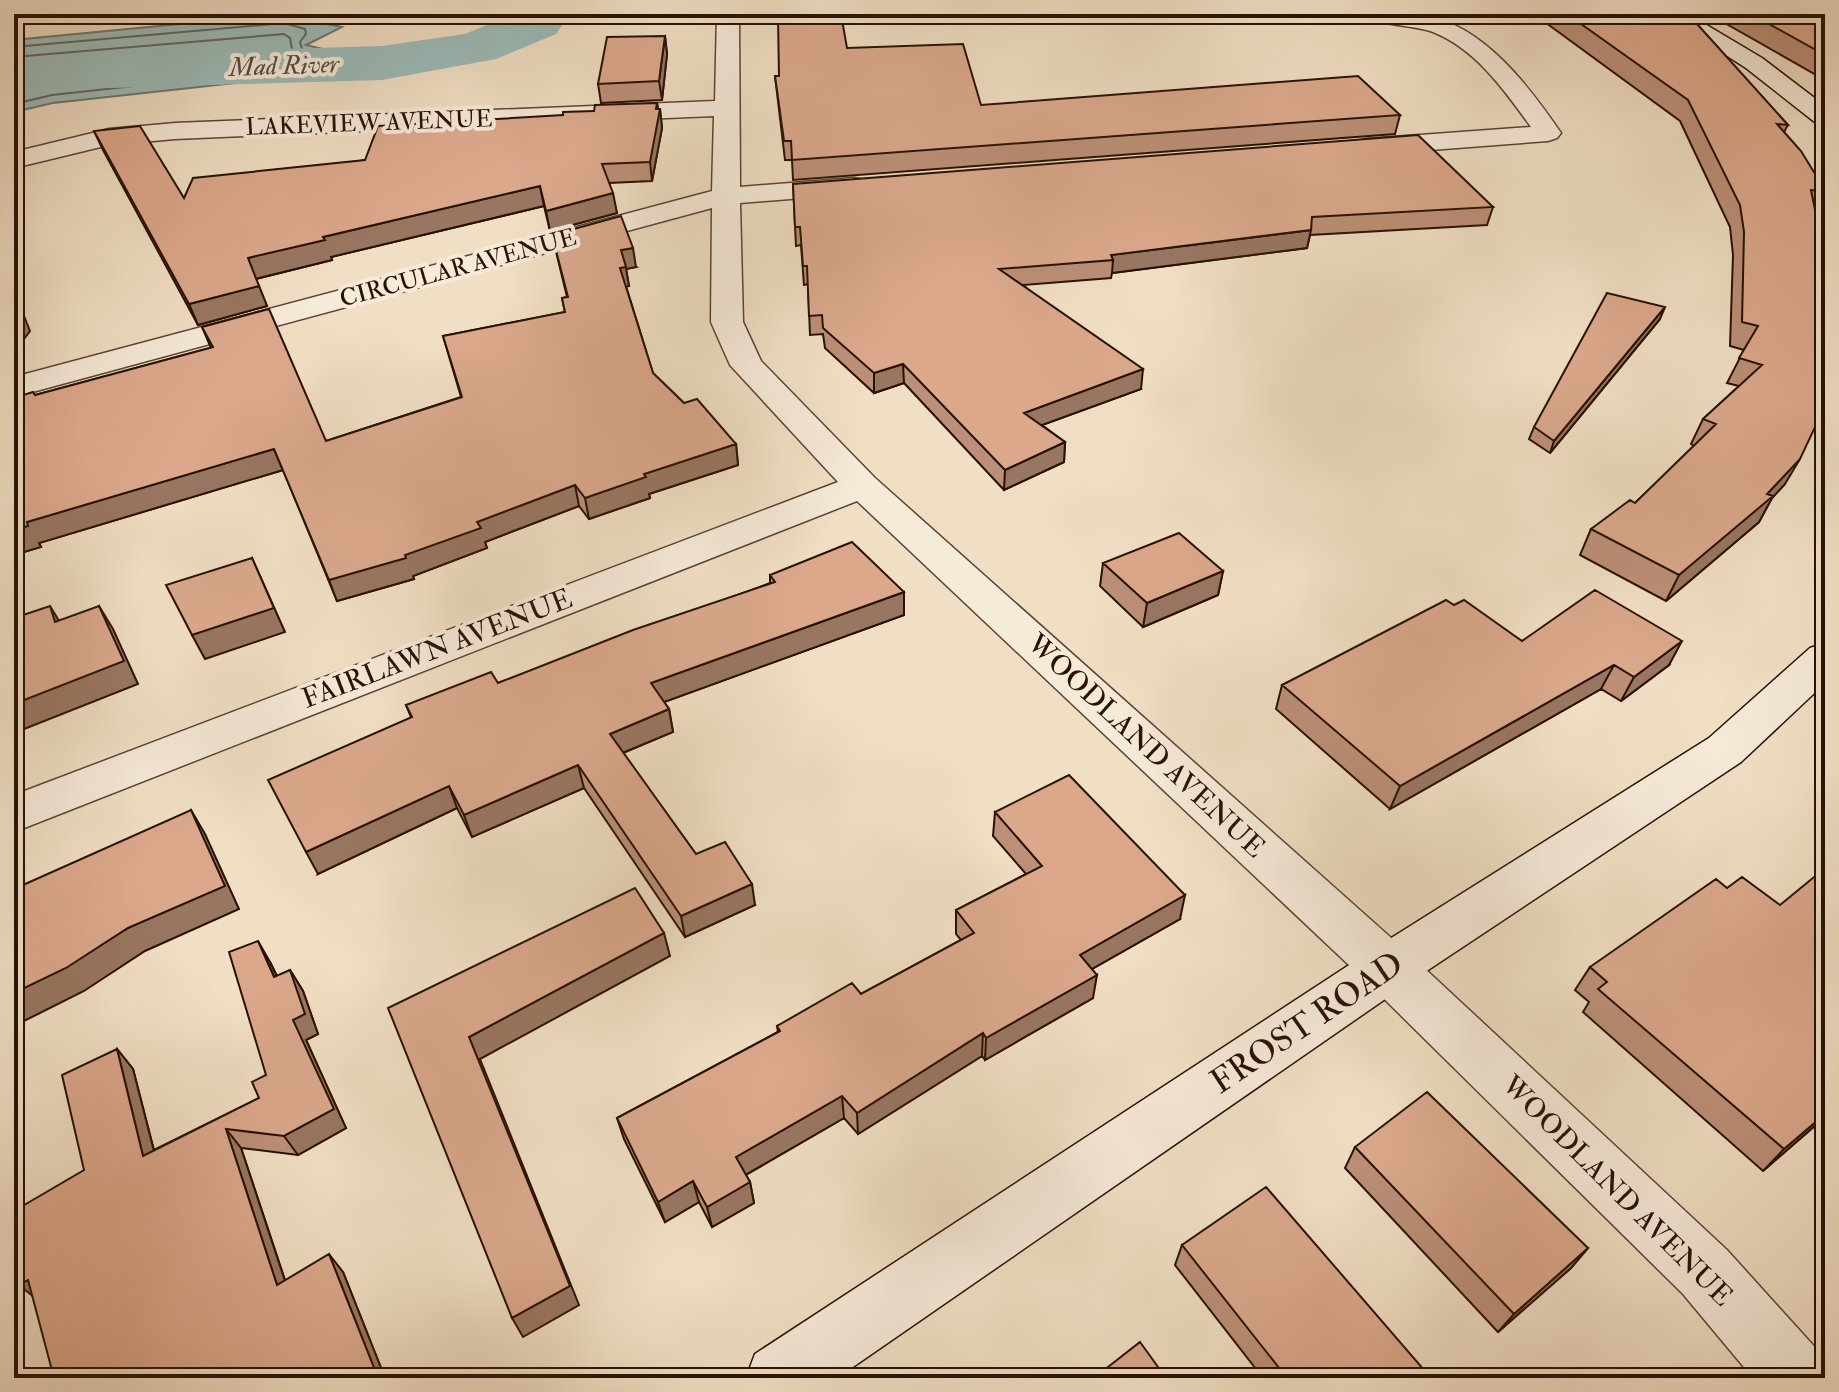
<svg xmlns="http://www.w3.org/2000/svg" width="1839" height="1392" font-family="'IM FELL Double Pica',serif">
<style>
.water{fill:#9cbcba;stroke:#6e7872;stroke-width:2}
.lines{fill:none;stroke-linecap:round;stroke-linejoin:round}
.shore{stroke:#626660;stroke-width:2}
.river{fill:#9cbcba;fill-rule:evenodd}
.minor-casing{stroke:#5a4435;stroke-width:3}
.secondary-casing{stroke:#281105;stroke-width:3}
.minor{fill:#f6ead9;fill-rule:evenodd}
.secondary{fill:#f6ead9;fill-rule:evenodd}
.wall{fill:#bc9078;stroke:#281105;stroke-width:2}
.shaded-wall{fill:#997662;stroke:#281105;stroke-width:2}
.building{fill:#dba88c;stroke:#281105;stroke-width:2}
.labels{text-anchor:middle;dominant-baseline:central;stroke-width:8;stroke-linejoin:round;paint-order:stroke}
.far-street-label{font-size:24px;fill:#281105;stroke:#f6ead9}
.far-water-label{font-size:26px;font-style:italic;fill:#514d44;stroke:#f6ead9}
.street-label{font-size:28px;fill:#281105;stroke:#f6ead9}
.near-street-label{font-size:34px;fill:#281105;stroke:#f6ead9}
</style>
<rect width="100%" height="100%" fill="#f1dfc5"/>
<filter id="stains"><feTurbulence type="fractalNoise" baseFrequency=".0025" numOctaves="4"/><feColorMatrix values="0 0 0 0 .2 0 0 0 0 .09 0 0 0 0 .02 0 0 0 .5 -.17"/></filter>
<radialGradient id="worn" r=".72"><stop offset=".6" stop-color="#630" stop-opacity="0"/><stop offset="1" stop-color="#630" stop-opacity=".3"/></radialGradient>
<path class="water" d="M289,17L342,27L306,45L382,63L371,68L53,103L14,112V40L190,23Z"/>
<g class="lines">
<path class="shore" d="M14,47L284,23L305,29L306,34L300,42L302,49L327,61L323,65L52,95L14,104
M14,57L284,34L290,38L293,55L289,59L51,85L14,94"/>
<path class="river" d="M514,14H570L556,34L496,59L382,80L76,89L14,100V66L76,55L382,46L465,34Z"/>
<defs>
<path id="minor" d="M717,14H739L740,187L854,178L864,180L868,186L864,192L854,194L740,203L743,322L761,361L875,478L1407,952L1727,1250L1821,1354L1825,1378H1753L1683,1294L1369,984L857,501L14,832V795L838,482L730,365L711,322L712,208L14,397V377L712,191L714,116L175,139L109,145L14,168V152L109,129L175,123L715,101Z
M1362,14C1382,14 1405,11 1424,15C1484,26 1528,85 1561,133L1557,138L1548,141L1365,155L1356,152L1352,147L1356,142L1365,139L1531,127C1505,91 1476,49 1433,32C1416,25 1372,25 1362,14Z"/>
<path id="secondary" d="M1662,14H1688L1762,58L1825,106V125L1816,123L1746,68Z
M1825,643V683L1741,762L1407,984L837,1378H746L755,1354L1369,952L1709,738L1810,648Z"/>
</defs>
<use href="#minor" class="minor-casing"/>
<use href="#secondary" class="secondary-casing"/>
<use href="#minor" class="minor"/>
<use href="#secondary" class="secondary"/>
</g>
<path class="wall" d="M1521,14H1688L1788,125L1784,132L1825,190V193L1815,212L1785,484L1772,498L1759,522L1666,601L1580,555L1591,529L1635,503L1694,446L1691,444L1703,419L1739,386L1727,383L1744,350L1730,346L1733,255L1730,227L1680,121L1542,20H1530Z
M1709,14H1825V80Z
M665,36L667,54L662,100L601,103L598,84Z
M847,48L981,105L1400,115L1395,134L793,180L792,160H785L775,76H779Z
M657,103L658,109H660L662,128L652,181L609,183L617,213L550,231L544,206L331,257L332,260L256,279L267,306L198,325L103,150L94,131L184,198L365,160L563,115Z
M793,184L1493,207L1487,225L1310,235L1307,248L1112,273L1111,278L1023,285L1141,389L1042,425L1065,442L1064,462L1004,490L904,383L874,393L825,348L823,334L810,335L808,284L804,285L801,245L796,246Z
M552,235L636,267L626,269L629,286H626L653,373L684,403L736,444L738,465L649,494L650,498L589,519L579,506L485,542L487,548L413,576L414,579L337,601L283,470L39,543L41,547L14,555L35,395L211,348L202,327L326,441L461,397L443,336L565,312L562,298L567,297Z
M1660,319L1550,453L1529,439L1534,427Z
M1103,563L1223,571L1218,595L1143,627L1100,586Z
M770,575L904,592V615L664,702L669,709L673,732L623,753L696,854L755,905L685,937L584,788L472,837L457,808L318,874L411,717L406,705L498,683L770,583Z
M1454,605L1522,641L1669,665L1621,701L1601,689L1390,809L1276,709L1282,685Z
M995,812L1180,919L1092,969L1093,998L985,1060L982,1056L858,1134L844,1118L746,1175L750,1182L754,1203L712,1227L699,1202L665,1222L624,1139L617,1118L778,1032L777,1026L861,994L961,940L956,934V910L1026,874L993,836Z
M270,962L277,976L290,970L303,991L318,1034L306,1040L346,1128L298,1155L241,1148L285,1280L343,1272L385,1378L84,1170L117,1049L133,1069L154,1150L259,1098L266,1075Z
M1590,967L1825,1117L1763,1171L1583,1012L1589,1002L1575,990Z
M1355,1147L1588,1248L1571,1268L1498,1332L1345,1168Z
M1182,1245L1431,1378H1263L1175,1265Z"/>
<path class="shaded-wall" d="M665,36L667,54L662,100L659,81Z
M657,103L659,115L660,109L662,128L652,181L650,162Z
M540,186L544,206L331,257L332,260L255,279L248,258L323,237Z
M613,193L617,213L550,231L546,211Z
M1311,230L1307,248L1112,273L1113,260L1111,255Z
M633,248L636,267L626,269L629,286L624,287L620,268L621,250Z
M259,286L267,306L198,325L189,304Z
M14,291L30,331L14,352Z
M1665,307L1660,319L1550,453L1554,441Z
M903,364L904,383L874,393V373Z
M1143,369L1141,389L1023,432L1024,413Z
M1065,442L1064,462L1004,490L1005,470Z
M736,444L738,465L649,494L650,498L589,519L585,498L644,474Z
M274,449L283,470L39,543L41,547L14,555V530L27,522Z
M1800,459L1785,484L1772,498L1759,522L1666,601L1679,575L1767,494Z
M575,485L579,506L485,542L487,548L413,576L414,579L337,601L329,580L405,555L477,522Z
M252,558L285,632L205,659L192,635Z
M1223,571L1218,595L1143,627L1147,603Z
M904,592V615L656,705L651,683Z
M50,606L64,629L55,622Z
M99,606L113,629L138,684L14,733V704Z
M1682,641L1669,665L1621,701L1634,677Z
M1614,665L1601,689L1390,809L1400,786Z
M669,709L673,732L615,756L610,734Z
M578,765L584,788L472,837L464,815Z
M449,786L457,808L318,874L306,852Z
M191,810L205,834L239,909L145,951L84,991L14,1026V993L128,928Z
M752,884L755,905L685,937L681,916Z
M1185,895L1180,919L1076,978L1080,955Z
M664,933L670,956L480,1059L579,1305L523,1337L512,1318L469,1037Z
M258,941L270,962L287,998L274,977Z
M290,970L303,991L318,1034L306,1040L346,1128L298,1155L284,1136L293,1020Z
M1097,975L1093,998L985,1060L986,1038Z
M983,1033L982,1056L858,1134L857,1113Z
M117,1049L133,1069L160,1175L143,1156Z
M842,1096L844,1118L740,1178L736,1157Z
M1825,1114V1117L1763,1171L1784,1149Z
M226,1129L241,1148L292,1302L277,1285Z
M693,1181L699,1202L665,1222L658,1202Z
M750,1182L754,1203L712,1227L707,1207Z
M1588,1248L1571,1268L1498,1332L1514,1314Z
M329,1254L343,1272L385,1378H378Z
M28,1280L40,1302L19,1285Z"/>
<path class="building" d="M788,14H841L847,48L963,44L981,105L1358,76L1400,115L792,160L791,141H784L775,76H779L778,19L789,18Z
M1567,14H1688L1788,125L1777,124L1801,151L1825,190V191L1811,190L1825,259V406L1800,459L1767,494L1773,496L1679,575L1591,529L1630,500L1635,503L1716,424L1703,419L1762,365L1739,358L1758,326L1742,322L1744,232L1740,205L1688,100Z
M1751,14H1825V55Z
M665,36L659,81L598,84L607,37Z
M657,103L656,109H660L650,162L602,164L613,193L546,211L540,186L323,237L325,240L248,258L259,286L189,304L94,131L140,126L184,198L193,178L365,160L378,126L563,115V112L594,111L595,105Z
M1418,135L1493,207L1312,217L1311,230L1111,255L1113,260L999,269L1143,369L1024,413L1065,442L1005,470L903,364L874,373L823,328L822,315L809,316L807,266H803L800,227H795L793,184Z
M621,216L633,248L621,250L626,267L620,268L653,373L684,403L697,399L736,444L644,474L646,477L585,498L575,485L477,522L481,528L405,555L406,558L329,580L274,449L27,522L28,526L14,530V398L33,392L35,395L213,347L202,327L269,309L326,441L462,397L443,336L565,312L562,298L568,297L552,235Z
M1607,293L1665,307L1554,441L1534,427Z
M14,297L20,311L14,318Z
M1179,533L1223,571L1147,603L1103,563Z
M852,542L904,592L651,683L669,709L610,734L696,854L725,842L752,884L681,916L578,765L464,815L449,786L306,852L268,780L412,717L406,705L491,672L498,683L633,630L775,582L770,575Z
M252,558L274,608L192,635L166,585Z
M1595,590L1682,641L1634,677L1614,665L1400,786L1282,685L1446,600L1454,605L1464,600L1522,641Z
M50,606L55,622L99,606L124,661L14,704V618Z
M1069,775L1185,895L1080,955L1097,975L986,1038L983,1033L857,1113L842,1096L736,1157L750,1182L707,1207L693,1181L658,1202L617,1118L780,1031L777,1026L852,983L861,994L974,933L956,910L1042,866L995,812Z
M191,810L225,886L128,928L66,968L14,993V889Z
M1825,868V1114L1784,1149L1598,989L1607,982L1590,967L1716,879L1727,888L1742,877L1780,905Z
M635,888L664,933L469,1037L570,1286L512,1318L388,1008Z
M258,941L274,977L290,970L305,1014L293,1020L334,1109L284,1136L226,1129L277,1285L329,1254L378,1378H54L28,1280L19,1285L14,1270V1211L84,1170L62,1075L117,1049L143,1156L259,1098L252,1082L266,1075L229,952Z
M1427,1092L1588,1248L1514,1314L1355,1147Z
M1266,1187L1431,1378H1287L1182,1245Z
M1140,1342L1166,1378H1094Z"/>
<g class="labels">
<g class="far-street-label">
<text transform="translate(369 123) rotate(-2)">LAKEVIEW AVENUE</text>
<text transform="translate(458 268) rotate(-15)">CIRCULAR AVENUE</text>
</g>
<g class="far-water-label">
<text transform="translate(284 66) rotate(-2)">Mad River</text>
</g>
<g class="street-label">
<text transform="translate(437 649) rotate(-21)">FAIRLAWN AVENUE</text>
<text transform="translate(1146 746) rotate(43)">WOODLAND AVENUE</text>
<text transform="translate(1617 1191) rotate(45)">WOODLAND AVENUE</text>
</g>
<g class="near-street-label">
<text transform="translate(1307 1023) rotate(-34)">FROST ROAD</text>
</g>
</g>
<rect width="1839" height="1392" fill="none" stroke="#f1dfc5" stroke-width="48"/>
<rect x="16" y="16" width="1807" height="1360" fill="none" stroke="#281105" stroke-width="4"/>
<rect x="24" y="24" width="1791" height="1344" fill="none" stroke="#281105" stroke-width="2"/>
<rect width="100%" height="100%" filter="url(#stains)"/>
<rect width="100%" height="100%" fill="url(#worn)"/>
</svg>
